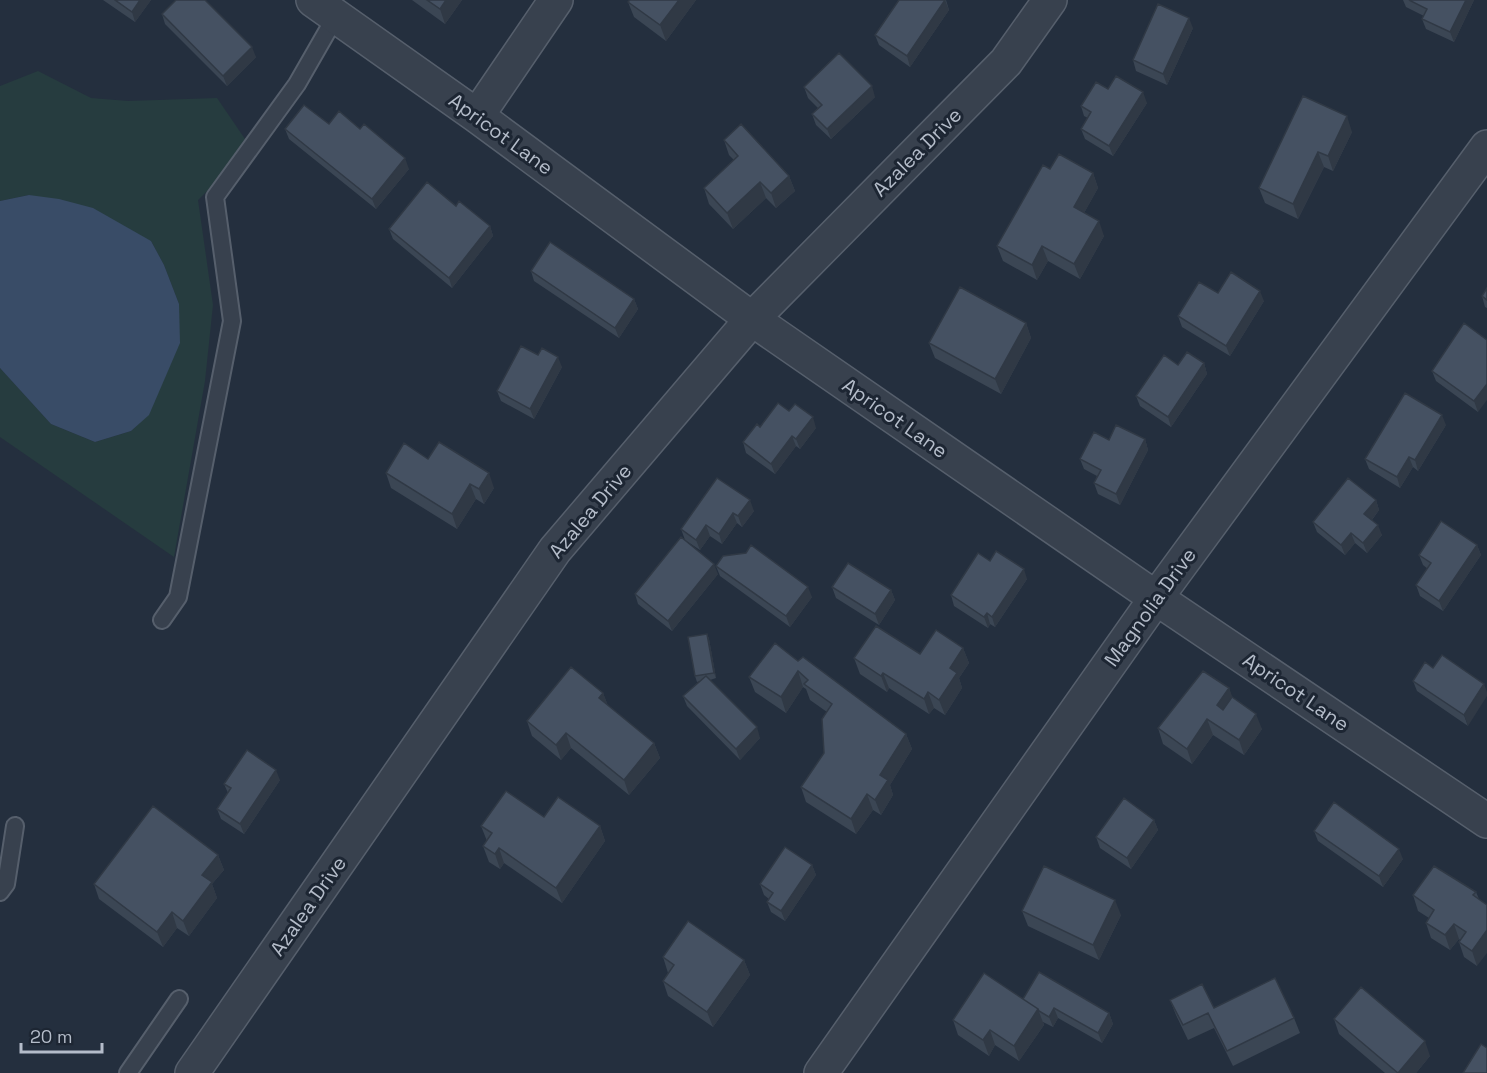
<svg xmlns="http://www.w3.org/2000/svg" width="1487" height="1073" font-family="'Space Grotesk',sans-serif">
<style>
.green{fill:#263c3f}
.water{fill:#394c67}
.lines{fill:none;stroke-linecap:round;stroke-linejoin:round}
.service-casing{stroke:#565f6c;stroke-width:20}
.minor-casing{stroke:#565f6c;stroke-width:36}
.service{stroke:#38414e;stroke-width:16}
.minor{stroke:#38414e;stroke-width:33}
.wall{fill:#3b4654}
.shaded-wall{fill:#303945}
.building{fill:#455162;stroke:#303945;stroke-width:1.5}
.labels{text-anchor:middle;dominant-baseline:central;stroke-width:6;stroke-linejoin:round;paint-order:stroke}
.street-label{font-size:20px;fill:#b4bcc9;stroke:#1d2633}
</style>
<rect width="100%" height="100%" fill="#242f3e"/>
<path class="green" d="M38,71L91,98L128,101L217,98L245,139L212,186L198,200L213,305L205,381L174,557L0,437V368L51,424L95,442L131,431L149,414L179,304L164,265L151,241L29,195L0,201V86Z"/>
<path class="water" d="M29,195L59,199L93,208L151,241L164,265L179,304L180,343L149,415L131,431L95,442L51,424L0,368V201Z"/>
<g class="lines">
<defs>
<path id="service" d="M162,620L178,597L232,321L215,197L297,84L336,16
M0,892L6,884L15,826
M128,1073L179,999"/>
<path id="minor" d="M313,0L477,116L752,319L1156,598L1487,821
M477,116L556,0
M192,1073L555,550L752,319L1006,62L1050,0
M821,1073L1156,598L1487,147"/>
</defs>
<use href="#service" class="service-casing"/>
<use href="#minor" class="minor-casing"/>
<use href="#service" class="service"/>
<use href="#minor" class="minor"/>
</g>
<path class="wall" d="M103,0H151L135,22Z
M412,0H462L445,24Z
M696,0L666,41L634,17L628,2Z
M899,0H946L949,10L910,67L879,45L875,35Z
M1403,0H1474L1454,42L1426,29L1422,19L1424,16L1406,7Z
M162,14L256,57L227,86L165,24Z
M1193,28L1167,85L1136,71L1133,60Z
M804,87L875,97L831,139L816,125L812,114L818,108L808,98Z
M1108,89L1147,103L1113,156L1085,139L1081,129L1088,118L1084,116L1081,106Z
M1303,96L1352,132L1333,171L1324,167L1298,219L1265,203L1259,188Z
M285,129L409,169L376,209L289,139Z
M724,140L789,176L795,191L776,208L766,198L733,229L709,204L704,188L734,160L729,155Z
M1050,169L1093,173L1098,188L1084,213L1104,236L1080,279L1048,261L1037,280L1003,261L997,246Z
M456,206L490,226L493,236L452,288L393,239L389,229Z
M531,271L634,299L638,309L619,338L534,281Z
M1487,288V308L1485,307L1482,296Z
M1218,293L1264,301L1230,356L1182,327L1178,316Z
M1026,323L1031,338L1001,394L935,358L929,343Z
M1487,340L1478,412L1436,381L1432,371Z
M538,355L562,367L534,419L501,401L497,391Z
M1204,363L1207,374L1171,427L1140,406L1136,396L1178,365Z
M789,411L816,428L800,449L796,446L775,474L746,453L743,442L760,427Z
M1446,425L1418,471L1413,467L1400,488L1369,469L1365,459Z
M1145,439L1148,450L1120,505L1098,494L1094,483L1097,476L1084,469L1080,459L1109,440Z
M428,459L494,488L484,504L476,499L457,529L391,488L386,473Z
M717,478L754,511L742,527L737,523L722,544L710,536L700,550L685,540L681,529Z
M1376,500L1379,510L1372,520L1382,535L1367,553L1355,543L1345,555L1317,532L1313,522Z
M1477,545L1481,555L1443,611L1420,596L1416,585L1428,569L1423,565L1419,555Z
M990,561L1027,579L995,627L990,624L988,628L954,606L951,595Z
M716,566L812,597L790,627L720,576Z
M718,574L672,631L638,604L635,594Z
M832,587L891,590L895,600L879,625L836,598Z
M707,634L709,639L716,678L710,680L760,738L740,760L687,706L683,696L700,681L697,682L695,676Z
M963,648L969,663L959,678L962,688L945,715L934,708L929,714L889,688L887,692L860,674L854,658L920,654Z
M1442,655L1468,726L1417,691L1413,681L1433,668Z
M798,661L906,734L912,749L890,785L893,795L881,815L873,810L856,834L806,802L801,787L824,753L827,712L810,700L806,689L803,687L786,713L755,692L749,677Z
M1229,688L1232,698L1262,729L1244,755L1213,735L1192,764L1163,744L1158,728Z
M603,693L608,706L654,743L660,758L629,795L571,748L561,760L532,736L527,721Z
M280,780L244,834L221,819L217,809L228,793L224,784Z
M544,817L600,826L605,841L562,903L504,863L500,869L489,862L483,846L487,841L481,826Z
M1154,820L1158,830L1131,869L1100,848L1096,837Z
M1314,831L1403,859L1383,887L1318,841Z
M218,855L224,870L212,884L217,898L189,936L177,928L163,947L99,899L94,884Z
M812,865L816,875L785,921L771,912L767,902L769,899L764,895L760,884Z
M1476,892L1479,899L1477,966L1464,957L1459,942L1460,940L1459,939L1450,950L1431,938L1426,923L1429,918L1418,911L1413,895Z
M1022,911L1121,915L1099,960L1028,926Z
M663,957L744,960L750,975L713,1027L668,996L663,981L668,973Z
M1023,999L1109,1013L1113,1024L1102,1043L1058,1018L1053,1027L1043,1022L1044,1025L1019,1061L995,1045L989,1056L958,1035L953,1020Z
M1170,1000L1214,1008L1294,1018L1300,1033L1233,1066L1214,1028L1188,1040L1176,1015Z
M1334,1019L1430,1056L1416,1073H1385L1339,1034Z"/>
<path class="shaded-wall" d="M140,0H151L135,22L132,12Z
M446,0H462L445,24L440,9Z
M679,0H696L666,41L660,25Z
M945,0L949,10L910,67L907,56Z
M1466,0H1474L1454,42L1450,32Z
M1189,18L1193,28L1167,85L1163,74Z
M252,47L256,57L227,86L223,76Z
M872,86L875,97L831,139L827,129Z
M1143,92L1147,103L1113,156L1109,146Z
M1347,116L1352,132L1333,171L1328,156Z
M1318,152L1324,167L1298,219L1293,204Z
M405,158L409,169L376,209L372,199Z
M1093,173L1098,188L1079,222L1074,207Z
M789,176L795,191L776,208L771,193Z
M760,182L766,198L733,229L727,213Z
M1099,221L1104,236L1080,279L1074,264Z
M490,226L493,236L452,288L449,278Z
M1042,246L1048,261L1037,280L1032,265Z
M1260,291L1264,301L1230,356L1226,346Z
M634,299L638,309L619,338L615,328Z
M1026,323L1031,338L1001,394L995,379Z
M558,357L562,367L534,419L530,409Z
M1204,363L1207,374L1171,427L1168,417Z
M1487,384V400L1478,412L1474,401Z
M1442,415L1446,425L1418,471L1415,460Z
M813,417L816,428L800,449L796,439Z
M792,436L796,446L775,474L771,464Z
M1145,439L1148,450L1120,505L1116,494Z
M1409,457L1413,467L1400,488L1397,477Z
M489,473L494,488L484,504L479,489Z
M470,484L476,499L457,529L452,514Z
M750,500L754,511L742,527L738,516Z
M1376,500L1379,510L1368,525L1364,514Z
M733,513L737,523L722,544L719,534Z
M706,525L710,536L700,550L696,540Z
M1378,525L1382,535L1367,553L1363,543Z
M1351,533L1355,543L1345,555L1341,545Z
M1477,545L1481,555L1443,611L1439,601Z
M714,564L718,574L672,631L668,621Z
M1024,569L1027,579L995,627L992,617Z
M808,587L812,597L790,627L786,616Z
M891,590L895,600L879,625L875,614Z
M987,613L990,624L988,628L984,617Z
M707,634L709,639L716,678L714,673Z
M963,648L969,663L959,678L962,688L945,715L939,700L950,668Z
M798,671L803,687L786,713L781,697Z
M883,673L889,688L887,692L881,676Z
M1484,684L1487,692V696L1468,726L1464,715Z
M1229,688L1235,704L1223,721L1217,705Z
M928,692L934,708L929,714L924,699Z
M603,693L609,708L599,698Z
M1256,714L1262,729L1244,755L1239,740Z
M1207,719L1213,735L1192,764L1187,749Z
M757,727L760,738L740,760L736,749Z
M566,733L571,748L561,760L556,745Z
M906,734L912,749L890,785L893,795L881,815L875,800L880,775Z
M654,743L660,758L629,795L624,780Z
M276,770L280,780L244,834L240,824Z
M867,794L873,810L856,834L851,819Z
M1154,820L1158,830L1131,869L1127,858Z
M600,826L605,841L562,903L556,888Z
M499,848L504,863L500,869L495,854Z
M1399,849L1403,859L1383,887L1379,876Z
M218,855L224,870L212,884L217,898L189,936L183,921L202,875Z
M812,865L816,875L785,921L781,911Z
M1115,900L1121,915L1099,960L1093,945Z
M172,912L177,928L163,947L157,932Z
M1454,924L1459,939L1450,950L1445,935Z
M1487,930V953L1477,966L1472,951Z
M744,960L750,975L713,1027L707,1012Z
M1054,1008L1058,1018L1053,1027L1049,1017Z
M1038,1009L1044,1025L1019,1061L1014,1046Z
M1109,1013L1113,1024L1102,1043L1098,1033Z
M990,1030L995,1045L989,1056L983,1040Z
M1425,1041L1430,1056L1416,1073H1398Z"/>
<path class="building" d="M115,0H140L132,12Z
M176,0H205L252,47L223,76L162,14Z
M427,0H446L440,9Z
M630,0H679L660,25L628,2Z
M899,0H945L907,56L875,35Z
M1409,0H1466L1450,32L1422,19L1427,9Z
M1158,4L1189,18L1163,74L1133,60Z
M839,53L872,86L827,129L812,114L822,105L804,87Z
M1116,76L1143,92L1109,146L1081,129L1091,112L1081,106L1096,82L1108,89Z
M1303,96L1347,116L1328,156L1318,152L1293,204L1259,188Z
M304,105L329,124L339,111L360,129L364,124L405,158L372,199L285,129Z
M741,124L789,176L771,193L760,182L727,213L704,188L738,156L724,140Z
M1059,154L1093,173L1074,207L1099,221L1074,264L1042,246L1032,265L997,246L1043,165L1050,169Z
M427,182L456,206L459,201L490,226L449,278L389,229Z
M550,242L634,299L615,328L531,271Z
M1231,272L1260,291L1226,346L1178,316L1199,282L1218,293Z
M960,287L1026,323L995,379L929,343Z
M1487,288V300L1482,296Z
M1464,323L1487,340V384L1474,401L1432,371Z
M521,346L538,355L542,348L558,357L530,409L497,391Z
M1187,352L1204,363L1168,417L1136,396L1164,355L1178,365Z
M1405,393L1442,415L1415,460L1409,457L1397,477L1365,459Z
M778,403L789,411L795,404L813,417L796,439L792,436L771,464L743,442L757,424L760,427Z
M1116,425L1145,439L1116,494L1094,483L1101,470L1080,459L1094,432L1109,440Z
M439,442L489,473L479,489L470,484L452,514L386,473L404,443L428,459Z
M717,478L750,500L738,516L733,513L719,534L706,525L696,540L681,529Z
M1348,478L1376,500L1364,514L1378,525L1363,543L1351,533L1341,545L1313,522Z
M1441,521L1477,545L1439,601L1416,585L1431,563L1419,555Z
M681,537L714,564L668,621L635,594Z
M751,545L808,587L786,616L716,566L723,556L746,553Z
M996,551L1024,569L992,617L987,613L984,617L951,595L978,553L990,561Z
M848,563L891,590L875,614L832,587Z
M876,626L920,654L936,630L963,648L950,668L957,673L939,700L928,692L924,699L883,673L881,676L854,658Z
M707,634L714,673L695,676L688,637Z
M775,643L798,661L803,657L906,734L880,775L888,780L875,800L867,794L851,819L801,787L824,753L822,719L832,704L804,684L808,680L798,671L781,697L749,677Z
M1442,655L1484,684L1464,715L1413,681L1425,662L1433,668Z
M571,667L603,693L599,698L654,743L624,780L566,733L556,745L527,721Z
M1203,671L1229,688L1217,705L1223,710L1232,697L1256,714L1239,740L1207,719L1187,749L1158,728Z
M706,676L757,727L736,749L683,696Z
M247,750L276,770L240,824L217,809L231,788L224,784Z
M506,791L544,817L558,797L600,826L556,888L499,848L495,854L483,846L492,833L481,826Z
M1124,798L1154,820L1127,858L1096,837Z
M1334,802L1399,849L1379,876L1314,831Z
M153,806L218,855L202,875L212,882L183,921L172,912L157,932L94,884Z
M785,847L812,865L781,911L767,902L773,893L760,884Z
M1044,866L1115,900L1093,945L1022,911Z
M1434,866L1476,892L1473,895L1487,905V930L1472,951L1459,942L1466,932L1454,924L1445,935L1426,923L1434,910L1413,895Z
M688,921L744,960L707,1012L663,981L674,965L663,957Z
M1039,972L1109,1013L1098,1033L1054,1008L1049,1017L1039,1011L1038,1009L1023,999Z
M984,973L1038,1009L1014,1046L990,1030L983,1040L953,1020Z
M1275,978L1294,1018L1227,1051L1208,1013L1183,1025L1170,1000L1202,984L1214,1008Z
M1361,987L1425,1041L1398,1073L1334,1019Z
M1481,1044L1487,1048V1073H1463Z"/>
<g class="labels">
<g class="street-label">
<text transform="translate(501 134) rotate(36)">Apricot Lane</text>
<text transform="translate(917 152) rotate(-45)">Azalea Drive</text>
<text transform="translate(895 418) rotate(35)">Apricot Lane</text>
<text transform="translate(590 511) rotate(-50)">Azalea Drive</text>
<text transform="translate(1150 607) rotate(-54)">Magnolia Drive</text>
<text transform="translate(1296 692) rotate(34)">Apricot Lane</text>
<text transform="translate(308 906) rotate(-55)">Azalea Drive</text>
</g>
</g>
<path d="M21 1043v9h81v-9" fill="none" stroke="#b4bcc9" stroke-width="3"/>
<text x="30" y="1043" font-size="18" fill="#b4bcc9" stroke="#1d2633" stroke-width="4.5" paint-order="stroke">20 m</text>
</svg>
